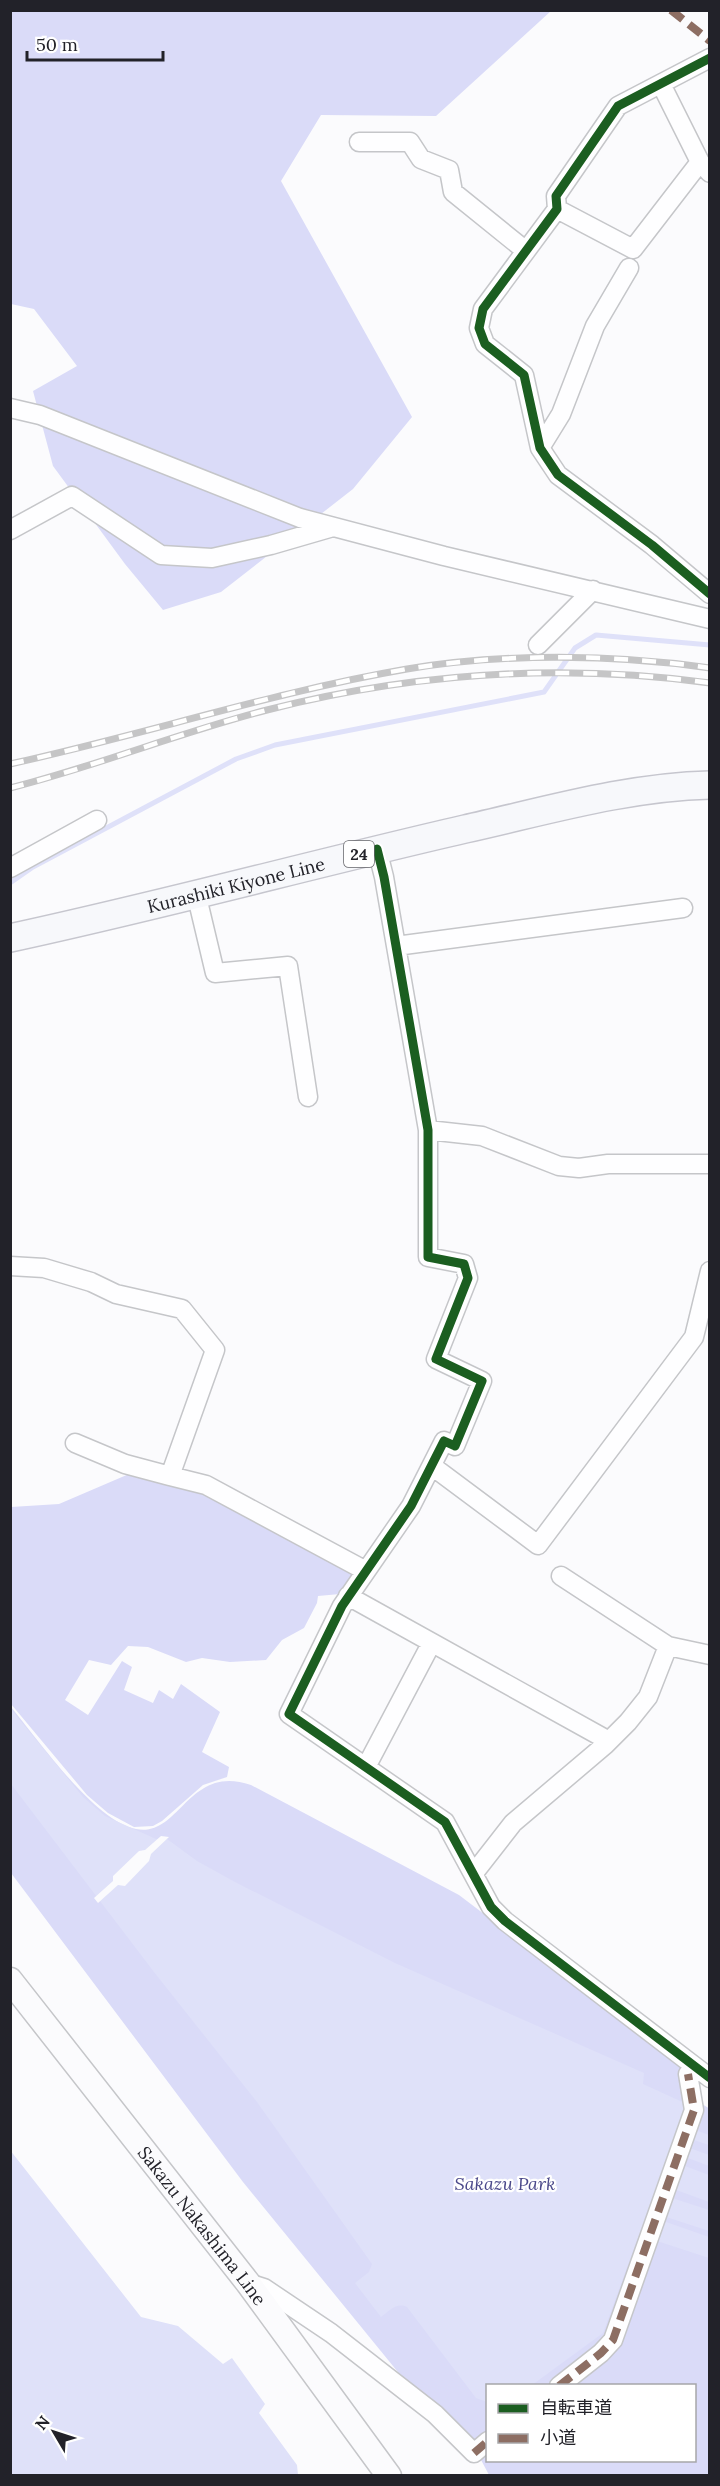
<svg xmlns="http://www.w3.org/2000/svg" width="720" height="2486" font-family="Lora,'Noto Sans JP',serif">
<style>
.green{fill:#dadbf8;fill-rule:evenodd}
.water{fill:#dfe1f9}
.pier{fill:#fbfbfd}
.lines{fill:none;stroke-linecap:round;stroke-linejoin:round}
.stream{stroke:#dfe1f9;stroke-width:5}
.street-casing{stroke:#c5c6c9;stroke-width:21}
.secondary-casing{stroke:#c5c6c9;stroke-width:27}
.primary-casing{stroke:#c6c6ce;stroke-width:30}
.street{stroke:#fefeff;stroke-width:18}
.secondary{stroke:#fbfbfd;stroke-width:24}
.primary{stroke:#f7f8fb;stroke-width:27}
.rail-casing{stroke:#c5c5c6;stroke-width:7}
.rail{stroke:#fff;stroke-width:4.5;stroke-dasharray:14;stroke-linecap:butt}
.quiet{stroke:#8d6e63;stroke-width:8;stroke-dasharray:15 8;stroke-linecap:butt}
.cycleway-casing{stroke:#fff;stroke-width:13}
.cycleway{stroke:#1b5e20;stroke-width:9}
.labels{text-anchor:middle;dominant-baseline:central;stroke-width:4.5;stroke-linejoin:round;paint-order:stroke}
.shield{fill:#fff;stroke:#646469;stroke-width:1.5}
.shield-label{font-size:16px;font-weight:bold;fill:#222229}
.street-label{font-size:18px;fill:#222229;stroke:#fff}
.park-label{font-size:18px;font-style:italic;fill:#4a488a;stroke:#fff}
</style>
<rect width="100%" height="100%" fill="#fbfbfd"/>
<path class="green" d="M11,11H551L436,116L321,115L281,181L412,417L353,489L221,592L163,610L125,564L53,466L33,391L77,366L34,309L11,304Z
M129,1474L207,1494L349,1566L353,1575L340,1594L318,1596L317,1603L304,1628L282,1640L266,1660L230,1662L202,1658L186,1662L148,1647L128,1646L111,1665L89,1660L65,1700L88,1715L122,1661L132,1667L124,1690L153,1703L159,1690L173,1699L181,1684L220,1712L202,1752L229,1767L227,1777L203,1785L162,1821L153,1826L134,1827L108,1813L87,1795L11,1704V1507L59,1504Z
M10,1706C38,1739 94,1821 136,1829C180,1838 188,1763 251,1785L459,1895L690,2071L699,2102L710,2109L709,2475H489L479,2456L415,2393L243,2182L11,1873ZM488,2386H694V2460H488Z"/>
<path class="water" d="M10,1708L83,1797L105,1816L156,1839H167L197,1861L235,1882L395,1963L644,2073L643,2084L689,2105L682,2125L709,2135V2145L679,2135L676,2143L709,2155V2166L672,2152L669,2160L709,2175V2202L660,2184L669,2197L709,2210V2231L651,2212L649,2216L709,2237V2258L654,2240L636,2243L603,2333L532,2385L488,2386L487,2402L476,2398L407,2307C397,2302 389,2311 381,2317L355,2283L369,2272L372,2264L257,2102L154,1972L11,1784Z
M10,2150L141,2317L178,2326L223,2364L232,2358L265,2404L259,2413L297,2465L298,2475H11Z"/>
<path class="pier" d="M161,1836L169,1837L151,1854L149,1861L125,1886L118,1885L98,1903L94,1898L113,1881V1876L139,1851L145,1850Z"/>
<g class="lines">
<path class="stream" d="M10,883L33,867L236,759L275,745L544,692L575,648L596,635L710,645"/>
<defs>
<path id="street" d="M710,58L618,106L556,196L557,209L483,309L479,328L485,344L524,375L540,448L558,475L652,545L710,594
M661,84L700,162L710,173
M359,142H410L421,159L449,170L453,192L526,251
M557,209L633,249L700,162
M10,408L40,415L300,518L444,556L710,619
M540,448L561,414L595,326L629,268
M10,530L72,496L161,555L212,558L271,545L333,527
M538,645L593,590
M377,849L384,877L428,1130V1257L464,1264L468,1278L436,1359L482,1381L455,1446L444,1441L411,1506L342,1606L289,1714L445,1822L491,1907L505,1921L710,2078
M10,868L97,820
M196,893L215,973L288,966L308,1097
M396,946L683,908
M428,1130L482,1136L559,1166L579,1168L608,1164H710
M10,1266L44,1268L91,1282L116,1294L182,1309L215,1350L170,1476L206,1485L366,1571
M75,1443L125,1464L170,1476
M432,1466L538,1545L694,1337L710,1271
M561,1576L668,1646L710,1655
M348,1596L609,1741
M366,1767L431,1644
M474,1873L513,1823L605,1745L628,1722L648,1697L668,1646
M248,2283L264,2288L331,2333L435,2414L474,2453L488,2441
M559,2386L601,2353L613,2340L694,2110L688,2074"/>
<g id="secondary">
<path id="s1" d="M10,1980L248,2283L389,2476"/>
</g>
<g id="primary">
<path id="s2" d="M10,938C163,905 313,864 465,829C546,811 626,787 710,785"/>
</g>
</defs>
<use href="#street" class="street-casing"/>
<use href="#secondary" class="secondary-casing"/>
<use href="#primary" class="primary-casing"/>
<use href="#street" class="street"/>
<use href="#secondary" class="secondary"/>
<use href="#primary" class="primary"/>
<defs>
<path id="rail" d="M10,764C143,735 273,692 407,669C502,653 615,654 710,668
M10,788C97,766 181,732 267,710C412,673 561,663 710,683"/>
</defs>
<use href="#rail" class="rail-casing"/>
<use href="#rail" class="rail"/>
<path class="quiet" d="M671,10L710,41
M559,2386L601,2353L613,2340L694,2110L688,2074
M474,2453L488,2441"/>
<defs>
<path id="cycleway" d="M710,58L618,106L556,196L557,209L483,309L479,328L485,344L524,375L540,448L558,475L652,545L710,594
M377,849L384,877L428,1130V1257L464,1264L468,1278L436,1359L482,1381L455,1446L444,1441L411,1506L342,1606L289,1714L445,1822L491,1907L505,1921L710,2078"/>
</defs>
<use href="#cycleway" class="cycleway-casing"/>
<use href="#cycleway" class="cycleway"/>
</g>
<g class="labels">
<rect class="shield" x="344" y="841" width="30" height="26" rx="4.5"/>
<g class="shield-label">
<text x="359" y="854">24</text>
</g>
<g class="street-label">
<text stroke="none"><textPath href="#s2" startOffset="232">Kurashiki Kiyone Line</textPath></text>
<text stroke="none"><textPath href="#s1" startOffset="312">Sakazu Nakashima Line</textPath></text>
</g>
<g class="park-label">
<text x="505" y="2183">Sakazu Park</text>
</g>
</g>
<rect width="720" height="2486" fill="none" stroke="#222229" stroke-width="24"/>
<rect x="486" y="2384" width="210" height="78" fill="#ffffff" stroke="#a7a7a9" stroke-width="1.5"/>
<rect x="498" y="2404" width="30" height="9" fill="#1b5e20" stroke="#a7a7a9" stroke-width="1.5"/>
<text x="540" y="2414" font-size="18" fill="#222229">自転車道</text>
<rect x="498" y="2434" width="30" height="9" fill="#8d6e63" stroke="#a7a7a9" stroke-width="1.5"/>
<text x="540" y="2444" font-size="18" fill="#222229">小道</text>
<g transform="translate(54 2432) rotate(309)" stroke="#ffffff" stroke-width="4.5" paint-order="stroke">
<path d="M0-4.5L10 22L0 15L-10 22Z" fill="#222229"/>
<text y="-9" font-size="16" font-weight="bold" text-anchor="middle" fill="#222229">N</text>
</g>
<path d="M27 51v9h136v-9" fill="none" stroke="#222229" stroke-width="3"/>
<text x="36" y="51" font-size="18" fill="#222229" stroke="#ffffff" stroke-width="4.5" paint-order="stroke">50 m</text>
</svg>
